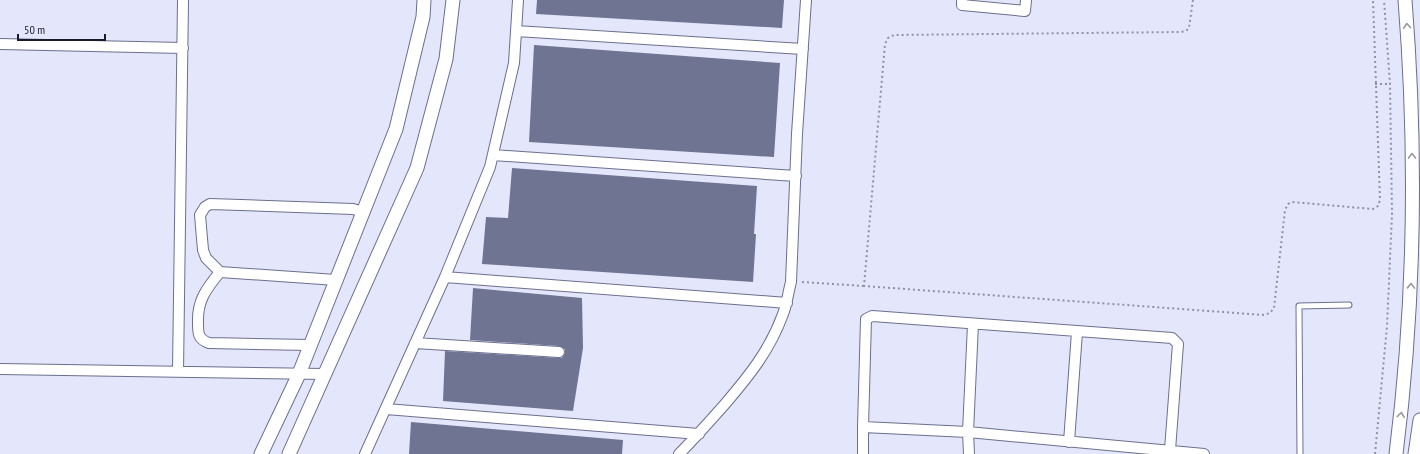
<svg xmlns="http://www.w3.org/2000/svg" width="1420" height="454" font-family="'PT Sans Narrow',sans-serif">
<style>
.building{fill:#707493}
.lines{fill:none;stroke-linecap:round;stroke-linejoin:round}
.service-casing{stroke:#6b6f8e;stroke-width:7}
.minor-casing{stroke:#6b6f8e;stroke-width:12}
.tertiary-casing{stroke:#6b6f8e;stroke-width:15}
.path{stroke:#8f91a3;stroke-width:2;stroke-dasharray:2 3;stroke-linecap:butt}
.service{stroke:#fff;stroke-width:5}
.minor{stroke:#fff;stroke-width:10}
.tertiary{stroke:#fff;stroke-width:13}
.oneway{stroke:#98989e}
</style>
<rect width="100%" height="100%" fill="#e4e7fc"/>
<path class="building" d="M537,0H784L782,28L536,14Z
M534,45L780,63L774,157L529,142Z
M512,168L757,186L754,234H756L753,282L482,264L486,217L508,218Z
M473,288L582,298L583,348L573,411L443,401L445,351L559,358H562L565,353V349L559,346L470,340Z
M411,422L623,440L622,454H409Z"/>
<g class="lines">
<defs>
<path id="service" d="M1300,454L1299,306L1349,305"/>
<path id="minor" d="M962,0V5L1025,11L1026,0
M516,31L803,49
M0,44L183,48
M493,155L796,176
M220,272C206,289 197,301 198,323C198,334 198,339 209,343L310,345
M445,277L787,303
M336,280L220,272L206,258L203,250L200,215L205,207L210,204L353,209L363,212
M415,343L559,352
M0,369L325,374
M178,372L183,0
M386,409L699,434
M863,427L968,432L1204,454
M1069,442L1077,332
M365,454L445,277L490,167L514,63L518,0
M679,454C695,438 710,421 725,404C749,376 770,350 783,314C787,304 788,293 791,282L797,134L806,0
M863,454V427L866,319L872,316L1172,338L1178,344L1170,450
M969,454L968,432L973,324"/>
<path id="tertiary" d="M261,454L299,374L396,129L423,17L424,0
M289,454L417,168L446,59L453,0
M1396,454C1415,303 1417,151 1405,0
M1415,454L1420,420"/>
</defs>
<use href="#service" class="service-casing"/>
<use href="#minor" class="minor-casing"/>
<use href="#tertiary" class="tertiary-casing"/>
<path class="path" d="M1193,0L1189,28L1186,31L1180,32L894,35L888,38L885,44L864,286L1264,315L1270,313L1274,308L1285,210L1288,204L1292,202L1373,209L1378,206L1380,200L1373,0
M1375,84H1390
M802,282L864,286
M1375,454L1387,326L1392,214L1390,84L1384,0"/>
<use href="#service" class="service"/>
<use href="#minor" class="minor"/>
<use href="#tertiary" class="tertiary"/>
</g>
<defs><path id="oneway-chevron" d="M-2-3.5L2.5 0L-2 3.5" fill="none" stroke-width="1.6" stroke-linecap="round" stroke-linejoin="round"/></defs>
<g class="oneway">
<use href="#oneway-chevron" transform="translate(1407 26) rotate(-94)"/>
<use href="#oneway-chevron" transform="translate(1412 156) rotate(-91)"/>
<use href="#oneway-chevron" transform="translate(1411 286) rotate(-88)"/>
<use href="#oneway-chevron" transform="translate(1401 415) rotate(-83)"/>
</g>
<path d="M18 34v6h87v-6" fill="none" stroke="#1a1b27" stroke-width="2"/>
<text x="24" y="34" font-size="12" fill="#1a1b27" stroke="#e4e7fc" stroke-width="3" paint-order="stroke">50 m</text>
</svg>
